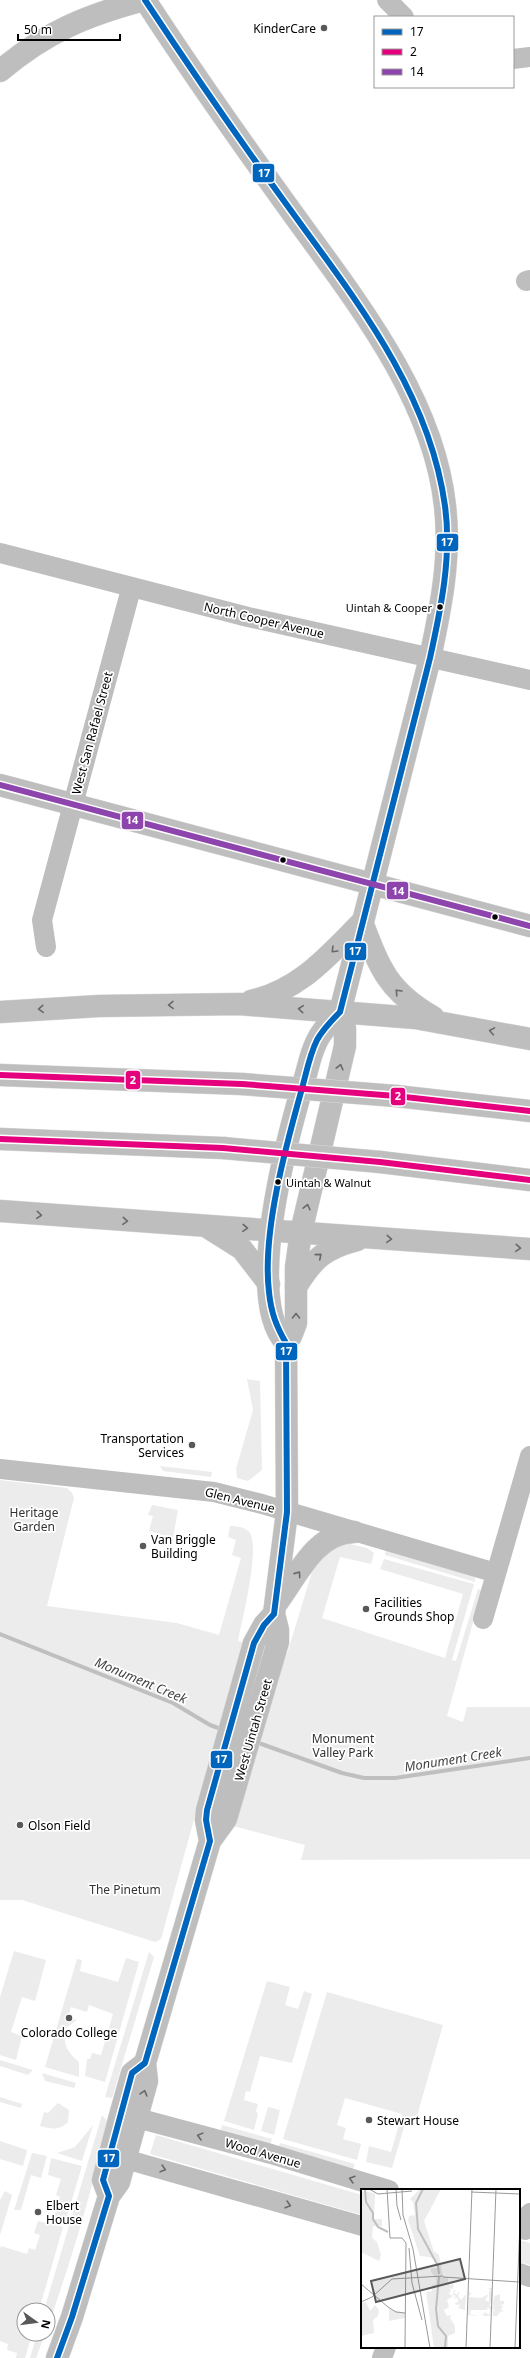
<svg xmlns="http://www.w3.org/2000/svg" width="530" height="2358" font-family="'Noto Sans',sans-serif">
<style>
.green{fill:#ececec}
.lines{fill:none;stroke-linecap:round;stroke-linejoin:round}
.stream{stroke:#bfbfbf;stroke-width:4}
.major-casing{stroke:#dbdbdb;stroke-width:23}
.highway-casing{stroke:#dbdbdb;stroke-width:23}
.minor{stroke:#bebebe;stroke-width:20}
.major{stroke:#bebebe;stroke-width:22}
.highway{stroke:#bebebe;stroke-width:22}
.highway-bridge-casing{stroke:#dbdbdb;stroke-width:23;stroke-linecap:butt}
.highway-bridge{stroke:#bebebe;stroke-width:22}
.bus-1-casing{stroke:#fff;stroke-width:9}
.bus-2-casing{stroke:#fff;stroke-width:9}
.bus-3-casing{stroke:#fff;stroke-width:9}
.bus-1{stroke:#0065bd;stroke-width:6}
.bus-2{stroke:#e5007d;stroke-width:6}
.bus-3{stroke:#8e44ad;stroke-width:6}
.oneway{stroke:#686868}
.poi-dot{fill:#595959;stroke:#fff;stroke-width:1.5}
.bus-dot{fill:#000;stroke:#fff;stroke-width:1.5}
.labels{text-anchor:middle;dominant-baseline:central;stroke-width:3.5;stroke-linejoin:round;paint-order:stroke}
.bus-label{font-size:11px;fill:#000;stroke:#fff;text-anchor:end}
.poi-label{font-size:12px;fill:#000;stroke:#fff;text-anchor:start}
.street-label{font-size:12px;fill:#000;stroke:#fff}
.park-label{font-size:12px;fill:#333;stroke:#fff}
.water-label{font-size:13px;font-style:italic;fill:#444;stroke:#fff}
.inset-river{fill:none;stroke:#bfbfbf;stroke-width:2}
.inset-road{fill:none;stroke:#999;stroke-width:1}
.view{fill:#595959;fill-opacity:0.15;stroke:#595959;stroke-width:2}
.inset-edge{fill:none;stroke:#000;stroke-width:2}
.line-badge{stroke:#fff;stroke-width:1.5}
.badge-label{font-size:11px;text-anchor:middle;font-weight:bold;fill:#fff}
</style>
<rect width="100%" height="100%" fill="#fff"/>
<path class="green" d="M247,1379L260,1381L262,1470L248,1481L237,1478L236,1469L253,1410Z
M160,1466L212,1472L211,1477L163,1471Z
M0,1480L67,1488L72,1493L74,1498L47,1606L177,1623L219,1635L241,1558L232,1555L236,1540L228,1537L230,1526C237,1526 246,1527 250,1533C260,1549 242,1620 238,1641L287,1654L315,1562L338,1541L367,1548L374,1553L371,1564L340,1557L322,1618L445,1658L463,1594L380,1569L384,1559L474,1584L452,1660L456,1661L478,1589L482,1590L447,1716L463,1722L467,1707H530V1859L301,1860L305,1845L195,1816L161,1939L155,1942L22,1900H0Z
M152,1505L178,1510L173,1538L149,1531L153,1516L148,1515Z
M386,1549L475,1577V1582L385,1555Z
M14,1951L46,1960L35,2001L22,1997L11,2032L22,2036L16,2060L0,2055V1997Z
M149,1952L154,1957L112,2098L105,2097Z
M126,1958L139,1962L105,2082L85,2076L87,2059H90L92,2053L101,2055L113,2014L89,2005L87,2012L71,2007L68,2018L77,2020L66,2028C62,2043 67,2052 79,2062V2077L45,2067L77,1959L82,1960L80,1971L118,1982Z
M267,1981L290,1987L285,2005L298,2009L304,1991L312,1994L292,2063L260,2056L250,2092L246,2091L244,2100L258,2104L256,2111L258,2114L254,2130L224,2121Z
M327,1992L443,2025L417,2116L407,2117L392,2168L366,2162L369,2146L391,2152L402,2114L345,2098L337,2125L346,2128L343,2139L361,2144L357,2160L283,2139Z
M0,2060L33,2070L28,2075L0,2066Z
M42,2073L76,2083L74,2088L45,2081Z
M0,2097L22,2104L21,2108L0,2102Z
M58,2103L69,2110L68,2122C59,2131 51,2129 40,2126L44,2112L48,2113Z
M268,2107L280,2110L274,2135L261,2131Z
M102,2115L108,2122C92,2190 72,2259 48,2326V2310H44Z
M93,2125L82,2161L57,2153L75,2147Z
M222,2125L272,2139L270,2145L221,2130Z
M156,2135L362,2195V2215L150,2154Z
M0,2141L27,2150L23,2166L0,2159Z
M280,2143L355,2164L353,2169L278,2148Z
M32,2153L47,2156L41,2178L31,2175L21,2210H14Z
M51,2158L82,2166L65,2223L53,2220L60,2197L56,2195L61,2179L48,2175Z
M5,2191L12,2195L0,2235V2200Z
M38,2221L63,2227L39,2310H24V2334H32L25,2358H16L17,2353L7,2350L8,2344L0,2341V2249L1,2246L27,2254L29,2248L35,2250L40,2235L34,2233Z
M519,2240L530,2243V2265L519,2262Z
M37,2334H45L36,2358H30Z"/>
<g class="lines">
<path class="stream" d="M0,1634L173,1703L210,1725L224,1730
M256,1742L342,1773L364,1778H395L530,1758"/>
<defs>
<path id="major" d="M145,0C191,71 239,139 288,207C351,295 433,394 445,506C451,557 441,607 430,658L340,1012C331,1021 321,1031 316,1043C310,1055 308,1069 304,1081C288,1135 243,1299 286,1343
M0,71C46,32 87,15 144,0
M0,785L530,926
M277,1603C298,1575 315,1533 354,1532
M210,1841L206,1820L207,1810L254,1643L264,1625L274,1614
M109,2196L103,2180L121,2112L132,2073L145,2063
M57,2358L72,2317L109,2196L119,2182L147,2081L145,2063L210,1841L226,1819L278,1642V1630L274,1614L287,1512L286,1343L291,1336L296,1323V1267L301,1232L345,1046V1028L340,1012"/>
<path id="highway" d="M251,1001C300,990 328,956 362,922C380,969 388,991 433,1017
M0,1012L99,1006L239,1004L415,1018L530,1039
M0,1075L242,1084
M396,1096L530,1111
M0,1139L223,1148
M380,1162L530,1180
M0,1211L530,1249
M207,1227L242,1249L269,1284
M296,1287C313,1259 325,1248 357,1240"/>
</defs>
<use href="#major" class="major-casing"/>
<use href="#highway" class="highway-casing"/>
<path class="minor" d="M387,0L404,17
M513,59L530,57
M526,281L530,280
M0,553L248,617L530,680
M46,947L42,920L131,589
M0,1469L214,1492L262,1504L496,1573
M483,1619L530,1456
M137,2118L271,2154L389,2190
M125,2159L362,2226
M525,2230L530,2213
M519,2273L530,2277
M382,2358L386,2347"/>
<use href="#major" class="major"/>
<use href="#highway" class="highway"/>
<defs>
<path id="highway-bridge" d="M242,1084L396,1096
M223,1148L380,1162"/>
</defs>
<use href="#highway-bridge" class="highway-bridge-casing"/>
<use href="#highway-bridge" class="highway-bridge"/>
<defs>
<path id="bus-1" d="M57,2358L72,2317L109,2196L103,2180L132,2073L145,2063L210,1841L206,1820L207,1810L254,1643L264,1625L274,1614L287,1512L286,1343C276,1326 271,1312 269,1292C262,1234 285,1149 301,1092C306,1075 309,1056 317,1040C323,1029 331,1021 340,1012L430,658C441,608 452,556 445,506C429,388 351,294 284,201C236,135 190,68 145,0"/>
<path id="bus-2" d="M0,1075L242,1084L396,1096L530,1111
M0,1139L223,1148L380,1162L530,1180"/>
<path id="bus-3" d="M0,785L530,926"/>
</defs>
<use href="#bus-1" class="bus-1-casing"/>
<use href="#bus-2" class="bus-2-casing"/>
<use href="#bus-3" class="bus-3-casing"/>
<use href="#bus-1" class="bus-1"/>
<use href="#bus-2" class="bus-2"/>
<use href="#bus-3" class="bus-3"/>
</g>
<defs><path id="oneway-chevron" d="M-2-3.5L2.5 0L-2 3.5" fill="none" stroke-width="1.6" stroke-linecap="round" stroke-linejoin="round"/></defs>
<g class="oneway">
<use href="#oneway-chevron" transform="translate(334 950) rotate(135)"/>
<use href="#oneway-chevron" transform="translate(398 992) rotate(-133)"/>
<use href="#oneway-chevron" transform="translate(171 1005) rotate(179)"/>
<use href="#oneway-chevron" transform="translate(41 1009) rotate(176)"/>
<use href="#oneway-chevron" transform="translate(301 1009) rotate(-175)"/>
<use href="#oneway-chevron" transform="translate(492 1031) rotate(-170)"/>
<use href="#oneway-chevron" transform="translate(340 1067) rotate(-76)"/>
<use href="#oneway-chevron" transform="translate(307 1207) rotate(-77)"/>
<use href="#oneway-chevron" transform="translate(39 1215) rotate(5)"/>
<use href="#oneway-chevron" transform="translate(125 1221) rotate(4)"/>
<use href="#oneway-chevron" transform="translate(245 1228) rotate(3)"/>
<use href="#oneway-chevron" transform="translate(389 1239) rotate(4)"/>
<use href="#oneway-chevron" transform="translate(518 1248) rotate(4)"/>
<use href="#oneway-chevron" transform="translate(319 1256) rotate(-40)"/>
<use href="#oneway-chevron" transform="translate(296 1316) rotate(-90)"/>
<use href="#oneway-chevron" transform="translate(298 1574) rotate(-55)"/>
<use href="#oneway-chevron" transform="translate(144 2093) rotate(-74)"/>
<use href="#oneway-chevron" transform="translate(200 2136) rotate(-165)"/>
<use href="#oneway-chevron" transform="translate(163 2169) rotate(16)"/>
<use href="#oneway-chevron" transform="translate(352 2179) rotate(-163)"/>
<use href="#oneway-chevron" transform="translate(288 2205) rotate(16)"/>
</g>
<g class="poi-dot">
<circle cx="324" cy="28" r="4"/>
<circle cx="192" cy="1445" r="4"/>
<circle cx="143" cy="1546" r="4"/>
<circle cx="366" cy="1609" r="4"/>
<circle cx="20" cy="1825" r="4"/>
<circle cx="69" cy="2018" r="4"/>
<circle cx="369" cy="2120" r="4"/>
<circle cx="38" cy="2212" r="4"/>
</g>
<g class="bus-dot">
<circle cx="440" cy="607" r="3.5"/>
<circle cx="283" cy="860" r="3.5"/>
<circle cx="495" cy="917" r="3.5"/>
<circle cx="278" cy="1182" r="3.5"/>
</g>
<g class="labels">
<g class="bus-label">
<text x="432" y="607">Uintah &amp; Cooper</text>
<text x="286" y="1182" text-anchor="start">Uintah &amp; Walnut</text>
</g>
<g class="poi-label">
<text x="316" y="28" text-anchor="end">KinderCare</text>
<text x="184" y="1438" text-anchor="end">Transportation<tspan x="184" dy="14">Services</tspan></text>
<text x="151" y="1539">Van Briggle<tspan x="151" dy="14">Building</tspan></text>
<text x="374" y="1602">Facilities<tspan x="374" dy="14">Grounds Shop</tspan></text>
<text x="28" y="1825">Olson Field</text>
<text x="69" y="2032" text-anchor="middle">Colorado College</text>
<text x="377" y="2120">Stewart House</text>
<text x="46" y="2205">Elbert<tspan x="46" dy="14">House</tspan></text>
</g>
<g class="street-label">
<text transform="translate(264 620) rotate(13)">North Cooper Avenue</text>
<text transform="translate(92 733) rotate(-75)">West San Rafael Street</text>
<text transform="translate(240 1500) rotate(14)">Glen Avenue</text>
<text transform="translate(253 1730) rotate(-74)">West Uintah Street</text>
<text transform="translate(263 2153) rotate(16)">Wood Avenue</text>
</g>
<g class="park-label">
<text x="34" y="1512">Heritage<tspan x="34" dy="14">Garden</tspan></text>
<text x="343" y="1738">Monument<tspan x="343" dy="14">Valley Park</tspan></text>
<text x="125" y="1889">The Pinetum</text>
</g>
<g class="water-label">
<text transform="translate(141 1680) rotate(23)">Monument Creek</text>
<text transform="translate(453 1759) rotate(-9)">Monument Creek</text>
</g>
</g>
<g transform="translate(361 2189)">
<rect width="159" height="159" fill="#fff"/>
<path d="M59,0H80L63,32L73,63L78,61L74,63L78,66L82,88H87V95L90,96L93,94L89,92H93L92,100L88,99L90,101L88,105L92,107L86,111L88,118L83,121L86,127L90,126L89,129L94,137V144L87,147V159H73L65,103L71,102V96L75,95V89L70,83V79H76L73,71L69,68L59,67L47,31L48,27L54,26L52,13L49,10ZM0,2L14,4L13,30H21V37H12L11,49L16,53L20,66L18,72L0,63ZM127,99H131V105L132,103L131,127L130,112L129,116L130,118L129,127H122V123L123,126L124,123L128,126L129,121L127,118L126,121H110L109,125L117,127L107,126L108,103L110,104L108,108L120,109L128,105L124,111L128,113V102L130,101ZM93,101H95L93,103L95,106L99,102L97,107L100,111L105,105L104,121L97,119L100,114L97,116L93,115L97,113V109L93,110L96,108L91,109L95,107L92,106ZM134,104V107L139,105V112H143V115L139,116L142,117L140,120L143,123L140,122L136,127H132V122H135L132,121V116L135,119L132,115ZM5,113L9,122L14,116L18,121L17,127L12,131L13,144L0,147V114ZM28,120L44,124V129L28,132Z" fill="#ececec"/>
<path class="inset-river" d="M4,0L5,13L12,24V30L17,38L27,43M62,0L55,14L57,40L77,77L78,85M78,88L75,120L77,137L85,147L84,159"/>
<path class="inset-road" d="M8,0L17,5L51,2M26,0L29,49H41L45,54L44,159M35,0L36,17L40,31M41,0L42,26L52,60L69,159M110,3L159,5M48,59L51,94L61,131M82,88L158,93M0,95L27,118L35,123L44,124M0,113L11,108L31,90L82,87M105,159L111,0M129,159L135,0M154,159L159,33"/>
<path class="view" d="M99,70L104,90L15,113L10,92Z"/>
<rect width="159" height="159" class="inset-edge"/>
</g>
<g class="line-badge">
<rect x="252" y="163" width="23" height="20" rx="4" fill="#0065bd"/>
<rect x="436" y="533" width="23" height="19" rx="4" fill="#0065bd"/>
<rect x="121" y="811" width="23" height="19" rx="4" fill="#8e44ad"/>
<rect x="386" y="881" width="23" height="19" rx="4" fill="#8e44ad"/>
<rect x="344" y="942" width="23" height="19" rx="4" fill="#0065bd"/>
<rect x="125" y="1070" width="16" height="20" rx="4" fill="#e5007d"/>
<rect x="390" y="1087" width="16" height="19" rx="4" fill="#e5007d"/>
<rect x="275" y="1342" width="23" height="19" rx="4" fill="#0065bd"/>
<rect x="210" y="1750" width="23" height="19" rx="4" fill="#0065bd"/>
<rect x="97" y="2149" width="23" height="19" rx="4" fill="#0065bd"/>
</g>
<g class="badge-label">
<text x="264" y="177">17</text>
<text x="447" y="546">17</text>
<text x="132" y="824">14</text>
<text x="398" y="895">14</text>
<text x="355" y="955">17</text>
<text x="133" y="1084">2</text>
<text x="398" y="1100">2</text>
<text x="286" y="1355">17</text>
<text x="221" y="1763">17</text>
<text x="109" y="2162">17</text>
</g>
<rect x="374" y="16" width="140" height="72" fill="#ffffff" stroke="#999999"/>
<rect x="382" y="29" width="20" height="6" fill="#0065bd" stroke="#999999"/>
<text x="410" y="36" font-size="12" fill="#000000">17</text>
<rect x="382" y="49" width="20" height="6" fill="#e5007d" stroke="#999999"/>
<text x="410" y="56" font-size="12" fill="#000000">2</text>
<rect x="382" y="69" width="20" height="6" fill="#8e44ad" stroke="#999999"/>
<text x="410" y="76" font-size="12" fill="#000000">14</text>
<g transform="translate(36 2322) rotate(104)"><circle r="19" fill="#ffffff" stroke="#999999"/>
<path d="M0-3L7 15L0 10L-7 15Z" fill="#595959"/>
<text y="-6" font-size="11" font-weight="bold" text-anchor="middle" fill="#000000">N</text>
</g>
<path d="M18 34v6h102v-6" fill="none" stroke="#000000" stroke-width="2"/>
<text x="24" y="34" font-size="12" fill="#000000" stroke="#ffffff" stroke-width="3" paint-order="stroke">50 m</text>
</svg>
